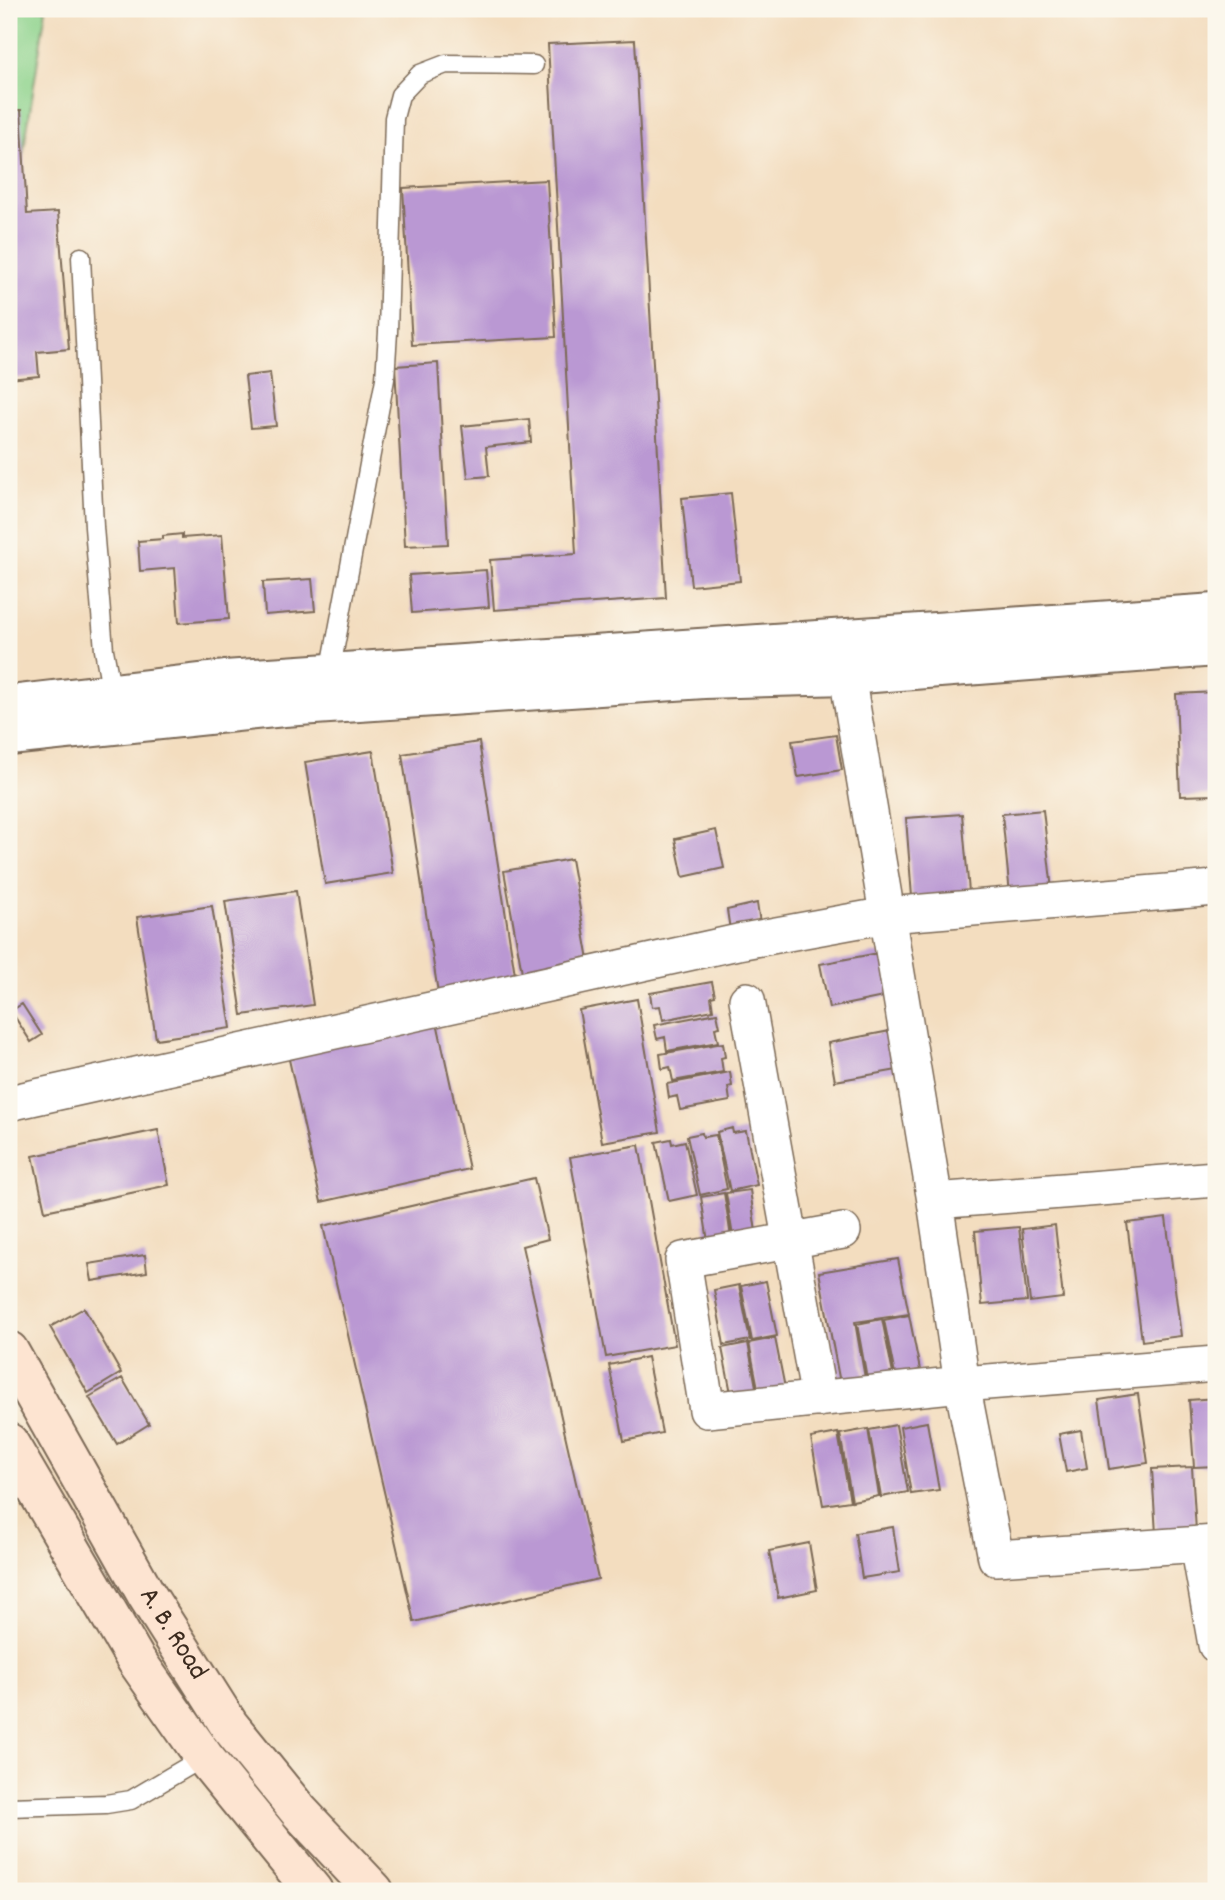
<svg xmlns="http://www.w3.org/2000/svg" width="1225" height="1900" font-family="Dekko,sans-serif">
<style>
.green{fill:#8ed38d;stroke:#647e56;stroke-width:2}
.building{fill:#ba98d3}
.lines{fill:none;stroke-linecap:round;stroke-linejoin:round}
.service-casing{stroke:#7b6956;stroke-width:21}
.minor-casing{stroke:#7b6956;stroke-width:38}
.tertiary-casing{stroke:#7b6956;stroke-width:42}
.secondary-casing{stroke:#7b6956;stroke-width:42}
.service{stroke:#fff;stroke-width:18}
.minor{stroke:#fff;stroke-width:35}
.tertiary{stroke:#fff;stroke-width:38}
.secondary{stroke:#fde4d1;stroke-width:38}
.labels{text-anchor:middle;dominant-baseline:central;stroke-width:5;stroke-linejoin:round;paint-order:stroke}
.street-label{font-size:28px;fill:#3b2a1e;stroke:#fbf7ec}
</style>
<rect width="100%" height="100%" fill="#fbf7ec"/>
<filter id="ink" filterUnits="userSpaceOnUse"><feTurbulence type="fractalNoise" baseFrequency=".0143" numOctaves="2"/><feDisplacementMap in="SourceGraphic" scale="14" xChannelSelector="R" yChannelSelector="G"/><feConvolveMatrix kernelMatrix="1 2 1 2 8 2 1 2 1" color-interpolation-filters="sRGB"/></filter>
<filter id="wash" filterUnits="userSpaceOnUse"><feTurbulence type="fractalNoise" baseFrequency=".00686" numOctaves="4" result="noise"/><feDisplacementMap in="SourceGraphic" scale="28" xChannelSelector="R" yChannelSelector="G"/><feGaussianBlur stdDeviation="1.57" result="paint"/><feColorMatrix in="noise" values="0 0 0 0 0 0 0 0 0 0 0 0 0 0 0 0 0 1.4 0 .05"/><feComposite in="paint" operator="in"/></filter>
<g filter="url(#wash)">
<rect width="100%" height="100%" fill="#f3ddbf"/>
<path class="green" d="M9,9H46L9,244Z"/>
<g id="blocks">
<path class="building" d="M635,40L666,598L494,610L490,560L576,554L548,44Z
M9,110H21L27,214L58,212L69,349L37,352L39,376L9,379Z
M547,180L556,337L412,345L403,188Z
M438,363L448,544L405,546L395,366Z
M270,373L276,426L251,428L245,376Z
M529,419L531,442L486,447L489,476L468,478L462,426Z
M731,493L740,581L691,586L682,498Z
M182,534V538L222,535L229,619L179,623L175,568L140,571L138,541L163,539V536Z
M486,570L489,607L412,613L409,575Z
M312,579L315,611L265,615L263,582Z
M1216,692V795L1180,796L1176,694Z
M836,735L842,770L798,777L792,741Z
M479,742L516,981L438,993L402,754Z
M373,751L393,873L325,884L305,762Z
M1043,810L1052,890L1010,894L1002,814Z
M962,814L969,892L912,897L906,818Z
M716,830L724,868L683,877L675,839Z
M571,859L590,966L523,978L504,871Z
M296,891L313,1005L242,1015L225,901Z
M757,903L760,923L730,930L727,910Z
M212,906L231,1028L156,1039L137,917Z
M889,951L898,994L829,1008L820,964Z
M712,982L715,996L711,997L713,1010L663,1020L660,1006L652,1007L650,993Z
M637,999L660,1132L602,1142L579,1010Z
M22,1004L42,1035L31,1042L11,1011Z
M717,1013L720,1027L715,1028L718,1042L667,1051L665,1037L657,1039L654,1025Z
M437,1022L469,1169L321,1202L288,1055Z
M890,1031L903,1069L835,1081L828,1043Z
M723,1043L725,1057L721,1058L723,1072L673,1081L670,1067L662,1069L660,1054Z
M730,1072L732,1086L728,1087L730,1101L680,1110L677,1096L669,1098L667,1084Z
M732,1128L733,1133L746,1131L757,1185L730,1191L717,1132Z
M158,1130L169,1185L45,1211L33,1156Z
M702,1133L703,1137L716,1135L727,1189L700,1195L687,1136Z
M671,1139L672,1144L685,1141L697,1195L669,1201L656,1142Z
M639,1145L675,1345L606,1357L570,1157Z
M534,1178L548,1239L522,1246L598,1579L414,1622L323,1226Z
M750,1190L758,1246L735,1249L726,1193Z
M724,1193L733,1249L710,1254L701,1197Z
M1166,1218L1181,1336L1142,1341L1127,1223Z
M1055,1225L1063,1298L1030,1302L1022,1229Z
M1019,1227L1027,1301L982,1305L975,1231Z
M145,1255L147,1272L92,1281L89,1264Z
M898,1259L909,1314L855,1322L865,1378L840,1383L819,1272Z
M766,1281L777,1336L752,1341L741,1286Z
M739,1285L750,1340L724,1345L714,1290Z
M84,1308L121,1373L88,1393L50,1327Z
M909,1315L920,1370L895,1375L884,1320Z
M882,1319L893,1374L867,1379L857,1324Z
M775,1338L786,1393L760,1398L749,1343Z
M748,1343L758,1398L733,1403L722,1348Z
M647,1357L662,1433L624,1441L609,1365Z
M122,1378L149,1424L117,1444L89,1397Z
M1138,1394L1148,1463L1109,1469L1099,1400Z
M1216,1398V1466L1194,1467L1189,1400Z
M927,1422L939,1490L911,1494L900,1427Z
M896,1425L908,1492L881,1497L869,1430Z
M868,1429L879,1496L852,1501L840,1434Z
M1081,1430L1087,1468L1066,1472L1059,1434Z
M838,1433L850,1501L823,1505L811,1438Z
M1192,1467L1196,1531L1156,1534L1152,1469Z
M893,1527L900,1572L862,1578L855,1533Z
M809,1543L817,1590L778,1598L769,1551Z"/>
</g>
</g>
<g filter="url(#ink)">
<use href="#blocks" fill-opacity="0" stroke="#7b6956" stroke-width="2"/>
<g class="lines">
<defs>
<path id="service" d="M81,257L94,527L104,650L112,693
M330,673L385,379L388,332L394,118L400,95L420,74L446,64L534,65
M9,1807L106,1804L131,1800L204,1757"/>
<path id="minor" d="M847,675L935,1201L962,1384L996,1558L1216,1543
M747,1000L819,1399
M9,1103L738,942L887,915L1216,888
M935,1201L1216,1179
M843,1231L683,1260L707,1410L962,1384L1216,1364
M1198,1544L1216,1645"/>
<path id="tertiary" d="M9,705L225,680L1216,613
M9,736L284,707L704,679L847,675L1216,647"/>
<g id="secondary">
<path id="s1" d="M9,1351L146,1594L229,1725L298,1810L374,1891"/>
<path d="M9,1443L136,1660L204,1757L313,1891"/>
</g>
</defs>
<use href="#service" class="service-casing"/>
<use href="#minor" class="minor-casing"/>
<use href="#tertiary" class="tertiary-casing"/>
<use href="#secondary" class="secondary-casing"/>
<use href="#service" class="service"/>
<use href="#minor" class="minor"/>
<use href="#tertiary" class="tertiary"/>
<use href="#secondary" class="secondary"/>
</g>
</g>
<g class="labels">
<g class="street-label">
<text stroke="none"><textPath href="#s1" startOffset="327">A. B. Road</textPath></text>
</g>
</g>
<rect width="1225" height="1900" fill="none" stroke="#fbf7ec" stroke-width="35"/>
</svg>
